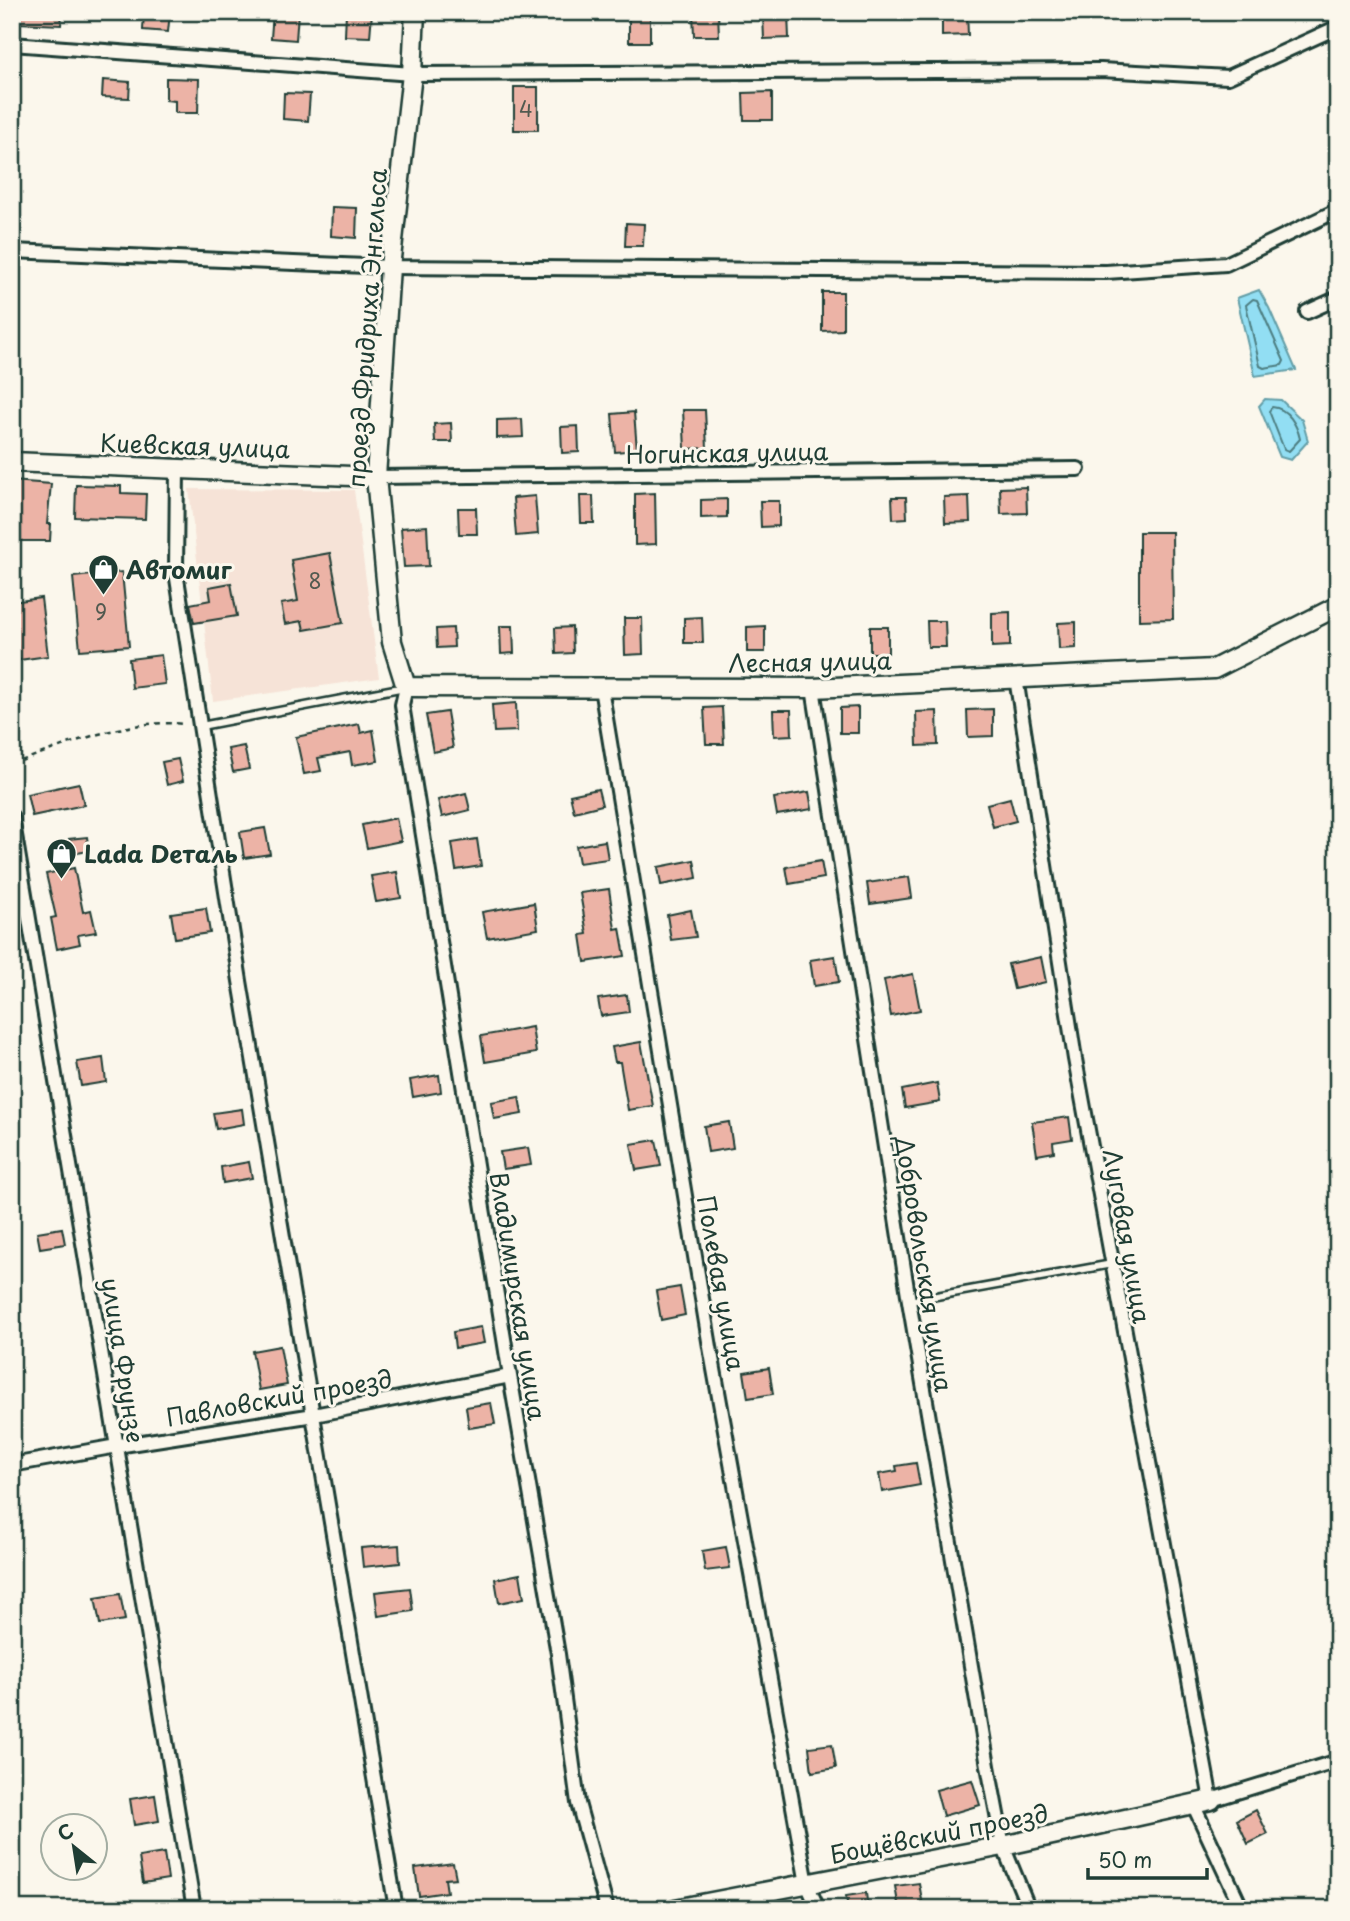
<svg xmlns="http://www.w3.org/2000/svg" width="1350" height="1921" font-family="'Playpen Sans',sans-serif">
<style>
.built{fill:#f6e3d7}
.water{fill:#92def3;stroke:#649ea7;stroke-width:2}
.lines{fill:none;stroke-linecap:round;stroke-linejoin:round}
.shore{stroke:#4d7d80;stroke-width:2}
.building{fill:#ecb3a6;stroke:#1f3d34;stroke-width:2}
.lane-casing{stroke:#1f3d34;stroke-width:11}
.street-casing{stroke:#1f3d34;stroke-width:18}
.secondary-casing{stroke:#1f3d34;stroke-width:23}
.path{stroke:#1f3d34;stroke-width:2.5;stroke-dasharray:5 5;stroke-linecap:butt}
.lane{stroke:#fbf7ec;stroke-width:6}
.street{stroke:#fbf7ec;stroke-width:12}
.secondary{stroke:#fbf7ec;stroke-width:18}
.labels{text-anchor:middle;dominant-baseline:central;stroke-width:6;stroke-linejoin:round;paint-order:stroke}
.number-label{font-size:21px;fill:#525a50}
.street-label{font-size:24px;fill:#1f3d34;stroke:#fbf7ec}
.poi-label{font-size:24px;font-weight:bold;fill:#1f3d34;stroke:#fbf7ec;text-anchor:start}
</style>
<rect width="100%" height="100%" fill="#fbf7ec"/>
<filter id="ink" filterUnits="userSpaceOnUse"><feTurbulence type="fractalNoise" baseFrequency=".0143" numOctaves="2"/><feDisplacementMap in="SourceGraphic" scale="14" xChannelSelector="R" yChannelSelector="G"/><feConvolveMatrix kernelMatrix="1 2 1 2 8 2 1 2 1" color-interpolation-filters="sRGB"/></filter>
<g filter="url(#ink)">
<path class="built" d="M189,489L354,490L379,678L213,701Z"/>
<path class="water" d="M1259,290L1269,308L1296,370L1255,376L1237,298Z
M1265,399L1281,400L1302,420L1308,441L1291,460L1280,457L1259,406Z"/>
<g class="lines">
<path class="shore" d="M1253,299L1257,300L1284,361L1282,365L1264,368L1260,366L1246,305Z
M1272,407C1288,408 1297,425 1300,439L1289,451L1284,449L1269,411Z"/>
</g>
<path class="building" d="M18,12H62L61,25L18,23Z
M144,12H170L168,32L143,30Z
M273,12L298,13L296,40L271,38Z
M346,12H372L370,37L345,36Z
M629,12H650V42H629Z
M693,12H718L719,36H694Z
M942,12H967L968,35L942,36Z
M788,14L789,38L764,39L763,15Z
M166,78L199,79L198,113H175V101L166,100Z
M103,80L130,82L129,98L102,97Z
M514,87H538V130H514Z
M772,92V120H744L743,93Z
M284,93L310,94L308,121L283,119Z
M332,207L357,208L356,238L331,236Z
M626,223L644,224L643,246H625Z
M822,292H843V330L822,331Z
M683,410H705L707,448L685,449Z
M634,412L637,450L615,452L612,414Z
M522,419L523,437L497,438V420Z
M451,423L452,442H435L434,424Z
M578,426L579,452L562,453L561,427Z
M12,481L51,484L47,524H51L50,541H12Z
M76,485L121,486V493L146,494L145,519L75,517Z
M1026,487L1027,513L1001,514L1000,488Z
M655,493L656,544L635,545V494Z
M535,496L538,534L516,536L513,498Z
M580,496H593L594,523H581Z
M969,496L970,522L945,523L944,497Z
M892,497H906L907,518L893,519Z
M727,499V517L701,518V500Z
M760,501H779V526L761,527Z
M458,508H476L477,534H459Z
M427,526L429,566L404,567L401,528Z
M1139,532H1172L1173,619L1139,620Z
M330,553L343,623L304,630L302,621L285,624L281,604L298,601L291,560Z
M122,572L129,646L80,650L73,577Z
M231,583L237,616L194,623L190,604L211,600L209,587Z
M41,598L48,656L19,660L12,602Z
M1010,612V646L992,647V613Z
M702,617L703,643H684V618Z
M624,618H642L643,654L625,655Z
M927,621H945L946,647H928Z
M1076,622V648L1059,649L1058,623Z
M500,626H513L514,653L501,654Z
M765,626V652H747V627Z
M572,627L573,653L556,654L555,628Z
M870,627H888V653H870Z
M453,628L454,647L437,648L436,629Z
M161,655L165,684L132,688L129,659Z
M516,703L517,731L494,732L492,705Z
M722,707L724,744H706L704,708Z
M858,707V733H840V708Z
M993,709V736L968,737L967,710Z
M773,710H791L792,735L774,736Z
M937,711L938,745L917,746L916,712Z
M447,712L453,748L433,752L426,715Z
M359,724L361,733L373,730L378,761L352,765L350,752L318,758L321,771L304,774L296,737Z
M244,746L249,769L233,772L228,749Z
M178,759L183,781L167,785L162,762Z
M79,783L84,805L32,816L27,794Z
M598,789L602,805L574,812L570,795Z
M809,792L812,809L777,815L774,798Z
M466,793L470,810L442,817L438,800Z
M1010,798L1016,821L993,827L987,804Z
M396,818L401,841L367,848L362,825Z
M265,828L270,854L244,858L240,832Z
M87,837L89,851L71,854L69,839Z
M477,839L481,866L456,870L452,843Z
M605,841L608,859L579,863L576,846Z
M694,860L697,878L661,885L658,867Z
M821,861L824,878L789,884L786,867Z
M74,868L83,912L91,910L96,932L78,935L80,944L57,949L51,918L56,917L46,874Z
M397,872L401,898L376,902L371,876Z
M909,877L912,898L870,904L867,883Z
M609,889L615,929L620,928L625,956L585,962L581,935L587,934L580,893Z
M534,903L538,929L487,938L482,912Z
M206,908L210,933L175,938L171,913Z
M691,910L696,937L671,940L667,915Z
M835,956L839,982L814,986L810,960Z
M1041,957L1046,982L1014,989L1008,964Z
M913,974L920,1010L891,1016L884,980Z
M627,995L629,1012L601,1016L598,999Z
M532,1027L536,1053L485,1062L481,1036Z
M641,1042L653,1106L628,1110L620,1062H615L612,1047Z
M103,1058L106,1082L81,1086L77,1062Z
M439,1075L441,1092L413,1097L410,1080Z
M937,1083L940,1102L905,1108L902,1090Z
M519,1097L522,1114L494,1119L491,1102Z
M242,1109L244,1124L216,1129L213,1113Z
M1069,1117L1072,1139L1053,1142L1054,1152L1037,1155L1032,1122Z
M729,1122L733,1148L708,1152L704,1126Z
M656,1140L661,1166L636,1170L631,1144Z
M528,1148L531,1165L503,1169L500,1152Z
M249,1162L252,1178L223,1183L221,1167Z
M62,1228L65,1244L40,1248L37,1232Z
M680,1287L685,1315L661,1320L656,1291Z
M481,1327L484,1343L455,1348L453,1332Z
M280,1346L287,1385L259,1390L252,1351Z
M769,1368L773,1394L748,1398L744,1372Z
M491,1403L495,1424L469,1428L466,1407Z
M916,1463L920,1485L882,1492L879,1474L897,1471L896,1466Z
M399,1545L400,1563L363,1567L361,1548Z
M726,1547L730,1568L705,1571L702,1551Z
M520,1574L524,1598L499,1603L495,1579Z
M410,1588L413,1611L378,1616L375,1592Z
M120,1594L125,1620L100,1624L95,1598Z
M832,1744L836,1768L812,1772L809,1747Z
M972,1780L980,1805L943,1816L936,1790Z
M155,1795L159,1821L134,1825L130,1799Z
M1256,1810L1268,1834L1248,1844L1237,1820Z
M164,1853L168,1879L143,1883L139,1857Z
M453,1863L456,1878L445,1879L447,1892L419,1896L415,1868Z
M919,1883L923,1906L899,1909L895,1886Z
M866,1893L868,1909H848L846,1896Z"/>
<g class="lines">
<defs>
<path id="lane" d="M201,726L405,687
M909,1301L1112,1264"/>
<path id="street" d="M12,44L412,74L1101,70L1228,77L1338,27
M12,251L390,267L1106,272L1226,264L1338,210
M1307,312L1338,298
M177,469L176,572L240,981L396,1909
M376,477L1078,469
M1016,678L1075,1059L1211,1800L1338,1761
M406,687L402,705L510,1376L558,1654L578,1803L607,1909
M601,688L710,1347L807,1884L818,1909
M813,688L909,1301L988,1766L1003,1846L1029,1909
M12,817L194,1909
M12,1465L117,1446L314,1415L510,1376
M1193,1804L1242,1909"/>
<path id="secondary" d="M415,12L412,74L390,267L376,477L392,642L406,687L813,688L1214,669L1338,606
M12,462L376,477
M675,1909L1003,1846L1211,1800"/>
</defs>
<use href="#lane" class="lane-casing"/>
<use href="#street" class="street-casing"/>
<use href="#secondary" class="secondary-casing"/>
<path class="path" d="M12,764C67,745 126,718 184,724"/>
<use href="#lane" class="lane"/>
<use href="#street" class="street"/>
<use href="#secondary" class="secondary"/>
</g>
</g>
<defs>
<symbol id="shop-pin" viewBox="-11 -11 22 30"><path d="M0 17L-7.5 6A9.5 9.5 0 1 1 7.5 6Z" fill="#1f3d34" stroke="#fbf7ec"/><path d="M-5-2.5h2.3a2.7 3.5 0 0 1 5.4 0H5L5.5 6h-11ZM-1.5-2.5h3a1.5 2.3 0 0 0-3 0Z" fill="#fff"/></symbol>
</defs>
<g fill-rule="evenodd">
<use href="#shop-pin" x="86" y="552" width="35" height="47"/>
<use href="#shop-pin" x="44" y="836" width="35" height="47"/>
</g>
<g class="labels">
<g class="number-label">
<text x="526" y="108">4</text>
<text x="315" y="580">8</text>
<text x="101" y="611">9</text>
</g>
<g class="street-label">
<text transform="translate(366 328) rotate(-86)">проезд Фридриха Энгельса</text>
<text transform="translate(195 445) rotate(2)">Киевская улица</text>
<text transform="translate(727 452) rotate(-1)">Ногинская улица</text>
<text transform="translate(810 661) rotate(-1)">Лесная улица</text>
<text transform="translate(1128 1236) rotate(80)">Луговая улица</text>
<text transform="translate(925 1264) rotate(81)">Добровольская улица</text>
<text transform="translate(722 1283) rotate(80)">Полевая улица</text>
<text transform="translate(519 1296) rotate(81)">Владимирская улица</text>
<text transform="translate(124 1360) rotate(81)">улица Фрунзе</text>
<text transform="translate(279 1397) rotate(-10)">Павловский проезд</text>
<text transform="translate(939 1833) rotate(-11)">Бощёвский проезд</text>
</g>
<g class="poi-label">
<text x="126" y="569">Автомиг</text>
<text x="84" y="853">Lada Dеталь</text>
</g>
</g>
<rect width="1350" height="1921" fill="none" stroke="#fbf7ec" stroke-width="42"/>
<rect x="21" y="21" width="1308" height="1879" fill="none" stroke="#1f3d34" stroke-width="2.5" filter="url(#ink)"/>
<g transform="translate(74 1847) rotate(330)"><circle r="33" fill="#fbf7ec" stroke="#a3ada2" stroke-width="2"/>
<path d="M0-5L12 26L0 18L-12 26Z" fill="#1f3d34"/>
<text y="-10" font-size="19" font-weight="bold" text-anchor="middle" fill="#1f3d34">С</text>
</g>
<path d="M1088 1868v10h119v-10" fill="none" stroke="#1f3d34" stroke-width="3.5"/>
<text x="1098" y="1868" font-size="21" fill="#1f3d34" stroke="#fbf7ec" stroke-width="5" paint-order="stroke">50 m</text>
</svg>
